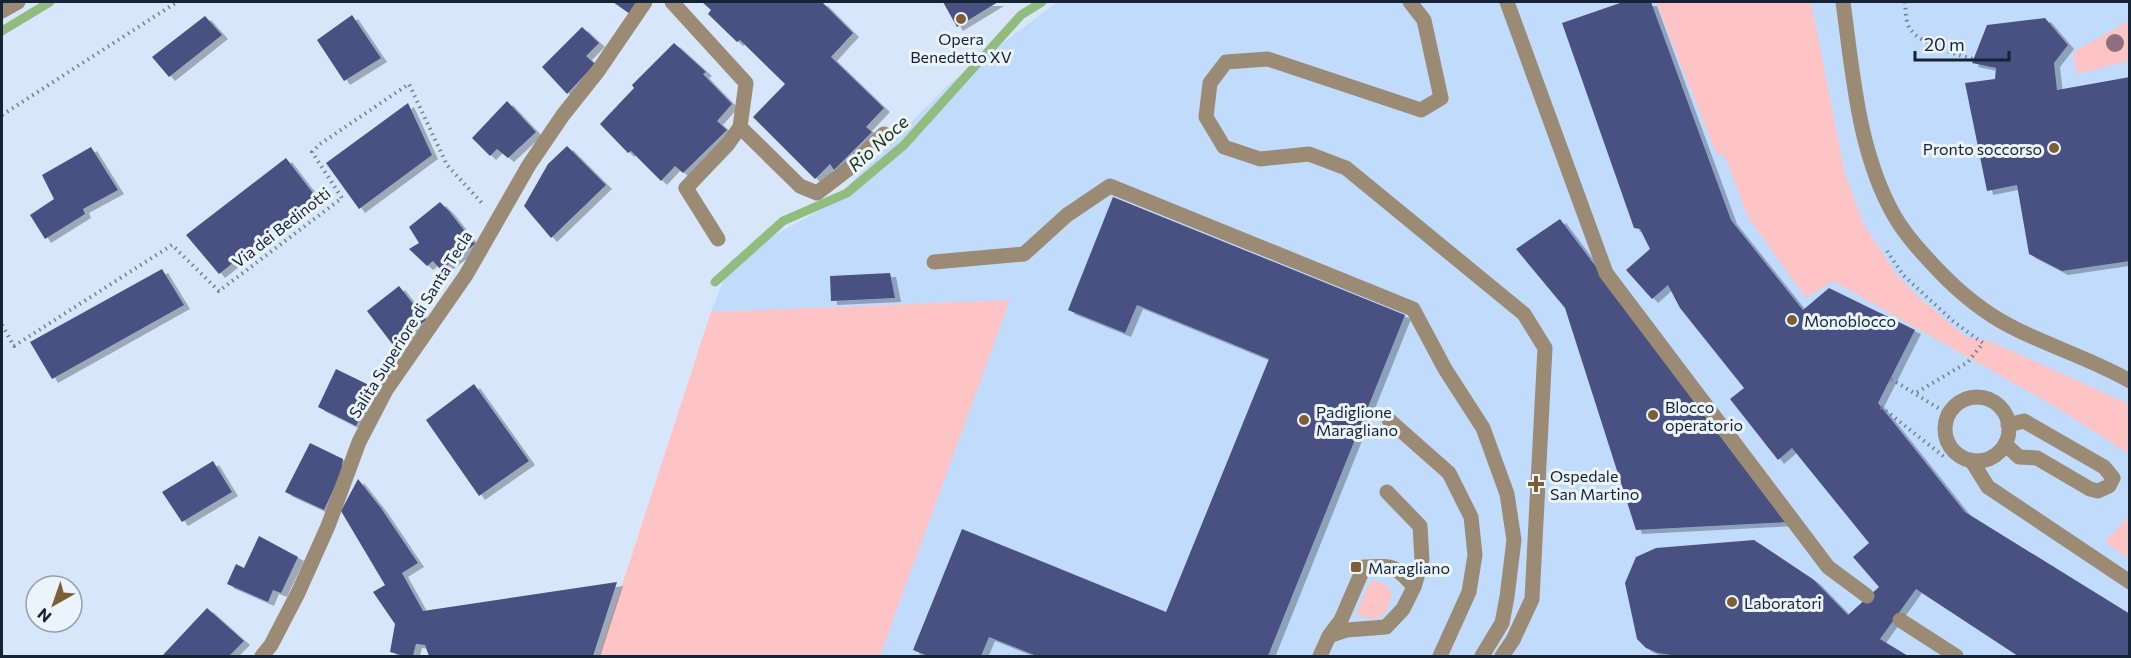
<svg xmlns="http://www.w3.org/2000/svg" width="2131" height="658" font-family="Commissioner,sans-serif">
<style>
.built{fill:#c1dbfd}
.green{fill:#fdc3c5}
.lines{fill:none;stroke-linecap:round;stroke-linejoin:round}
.stream{stroke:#91bc7d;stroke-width:9}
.building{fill:#495183;filter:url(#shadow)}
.path{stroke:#728094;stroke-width:4;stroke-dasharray:1.5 4.5;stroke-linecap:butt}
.lane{stroke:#9b8b74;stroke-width:15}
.street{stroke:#9b8b74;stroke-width:15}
.tree{fill:#8f6f7f}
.poi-dot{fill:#7d5f33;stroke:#ebf3fd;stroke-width:2}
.labels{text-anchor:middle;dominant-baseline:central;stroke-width:6;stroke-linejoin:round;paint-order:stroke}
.poi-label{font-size:16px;fill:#152336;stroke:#ebf3fd;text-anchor:start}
.street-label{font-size:16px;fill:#152336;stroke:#ebf3fd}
.water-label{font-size:18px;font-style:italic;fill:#183307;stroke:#ebf3fd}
</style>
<defs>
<filter id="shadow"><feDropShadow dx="6" dy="4" stdDeviation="0" flood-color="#0004"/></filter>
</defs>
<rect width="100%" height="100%" fill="#d7e6fb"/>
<path class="built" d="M1057,2H2129V656H880L1009,300L711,312L732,259L829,205L949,84Z"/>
<path class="green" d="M1656,2H1811L1845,174L1864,225L1897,275L1915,294L1966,337L1992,342L2129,404V454L2056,407L1833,281L1806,298L1748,217L1725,156L1716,153Z
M2129,21V61L2077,74L2073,52Z
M1010,300L880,656H599L711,312Z
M2129,516V559L2105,542Z
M1370,581C1381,581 1386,583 1392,592C1387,618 1380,622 1356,615Z"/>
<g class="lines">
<path class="stream" d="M2,31L50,2
M715,282L783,221L847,193L904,145L1021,15L1042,2"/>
</g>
<path class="building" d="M613,2H638L630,14Z
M702,2H822L853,33L831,57L884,108L866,127L872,132L834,170L830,164L815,179L753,117L785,84L740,40L737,42L708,14L711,10Z
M943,2H998L957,27Z
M1623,2H1651L1731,220L1803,310L1829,288L1915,330L1878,403L1965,512L2130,614V656H2018L1916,589L1880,639L1908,656H1678L1658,653L1646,648L1637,639L1625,583L1636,557L1656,548L1754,540L1814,580L1848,615L1879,587L1853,557L1869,543L1792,448L1778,460L1730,399L1744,388L1680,308L1668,285L1652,299L1626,270L1650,249L1640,229L1634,228L1562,23Z
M352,15L381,58L344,81L317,40Z
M205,16L222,35L169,77L152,57Z
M2045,18L2068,45L2054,63L2057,90L2130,77V261L2062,271L2029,254L2017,185L1987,191L1965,83L1995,79L1996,68L1972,63L1987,25Z
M582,27L599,43L586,56L595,64L567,94L542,67Z
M674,43L706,72L703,74L732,104L717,121L727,130L683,173L675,166L661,181L631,151L628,153L600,124L634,88L632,85Z
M507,101L536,132L508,158L497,149L490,156L472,138Z
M408,103L432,155L359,209L326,163Z
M567,146L606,185L551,238L524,206L548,164Z
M91,147L118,190L83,209L85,214L45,239L30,215L54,199L42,175Z
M286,158L316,197L219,274L186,235Z
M1113,197L1405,315L1268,656H1037L989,637L981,656H928L913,650L962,529L1166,612L1269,359L1137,305L1125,333L1068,310Z
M440,202L449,211L475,244L441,270L433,261L427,266L409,249L419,243L409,227Z
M1560,219L1788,522L1636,530L1565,308L1516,249Z
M162,269L184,305L52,379L30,342Z
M890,273L895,298L831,301L830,276Z
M399,286L426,320L393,345L367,311Z
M336,369L375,388L356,426L318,407Z
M474,384L529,461L479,496L426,420Z
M310,443L343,459L341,473L324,510L285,492Z
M213,461L232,492L182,522L162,492Z
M358,479L381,508L418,563L402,573L423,611L617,582L593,656H429L425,645L416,644L413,656H404L390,652L395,624L373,592L385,585L341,511Z
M259,536L298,557L281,593L273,590L268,602L227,584L236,564L244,568Z
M207,608L244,641L229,656H162Z"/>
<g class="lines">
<path class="path" d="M1905,2C1906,10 1905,23 1911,30C1921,44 1960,56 1977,60
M2,115L177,2
M1887,251L1903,275L1954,322L1983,343L1968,362L1914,394
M2,325L14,346L172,245L219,291L342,198L312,152L320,144L409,84L447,165L482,203
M1891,379L1948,414
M1881,407L1947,459"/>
<path class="lane" d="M1410,2L1424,20L1441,98L1421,110L1268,59L1226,62L1210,83L1206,117L1224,147L1260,159L1309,154L1346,168L1524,314L1545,348L1532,599L1513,640L1502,656
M1507,2L1606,273L1828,567L1867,596
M1843,2C1853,74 1858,153 1895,217C1907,237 1922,253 1938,270C1959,292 1983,312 2010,326C2048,346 2092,359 2130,381
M934,262L1024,254L1067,215L1110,186L1413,309L1445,369L1483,428L1507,494L1514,540L1507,597L1502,623L1482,656
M1945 429a32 32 0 1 1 64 0a32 32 0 1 1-64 0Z
M1389,420L1449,473L1471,517L1475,555L1469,592L1440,656
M2005,444L2019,457L2037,458L2090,489L2098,491L2109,486L2113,478L2104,467L2024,421L2008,425
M1971,460L1988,487L2130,582
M1387,492L1420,526L1422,560L1414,587
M1900,620L1956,656
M1320,656L1329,636L1341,620L1364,567C1392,566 1395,564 1414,587L1403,609L1386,627L1347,630L1329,636"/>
<path class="street" d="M672,2L746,83L740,127L800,186L817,193L847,170L884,134
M2,11L18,2
M718,239L686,188L728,144L740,127
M262,656L271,645L298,593L328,526L359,442L386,390L466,275L529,165L563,115L598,71L645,2"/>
</g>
<circle class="tree" cx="2115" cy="43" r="9"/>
<g class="poi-dot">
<circle cx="961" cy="19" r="6"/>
<circle cx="2054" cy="148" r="6"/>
<circle cx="1792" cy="320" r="6"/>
<circle cx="1653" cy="415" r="6"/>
<circle cx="1304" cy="420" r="6"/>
<path d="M1533 475h6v6h6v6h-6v6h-6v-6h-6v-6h6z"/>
<rect x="1350" y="561" width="12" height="12" rx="3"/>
<circle cx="1732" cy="602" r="6"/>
</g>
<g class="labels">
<g class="poi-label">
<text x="961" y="38" text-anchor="middle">Opera<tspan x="961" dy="18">Benedetto XV</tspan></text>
<text x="2042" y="148" text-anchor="end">Pronto soccorso</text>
<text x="1804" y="320">Monoblocco</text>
<text x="1665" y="406">Blocco<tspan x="1665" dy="18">operatorio</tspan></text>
<text x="1316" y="411">Padiglione<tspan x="1316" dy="18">Maragliano</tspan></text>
<text x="1550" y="475">Ospedale<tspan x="1550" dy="18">San Martino</tspan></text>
<text x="1368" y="567">Maragliano</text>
<text x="1744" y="602">Laboratori</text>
</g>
<g class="street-label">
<text transform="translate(281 227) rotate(-38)">Via dei Bedinotti</text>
<text transform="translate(410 324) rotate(-58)">Salita Superiore di Santa Tecla</text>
</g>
<g class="water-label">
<text transform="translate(878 143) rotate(-42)">Rio Noce</text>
</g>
</g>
<rect width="2131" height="658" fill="none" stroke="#152336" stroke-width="6"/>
<g transform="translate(54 604) rotate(220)"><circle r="28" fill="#ebf3fd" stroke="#95a0ad" stroke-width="1.5"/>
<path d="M0-4.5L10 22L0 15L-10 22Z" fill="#7d5f33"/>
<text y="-9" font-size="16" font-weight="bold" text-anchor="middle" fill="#152336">N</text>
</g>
<path d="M1915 51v9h94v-9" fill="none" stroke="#152336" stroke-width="3"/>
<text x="1924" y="51" font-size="18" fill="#152336" stroke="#ebf3fd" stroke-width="4.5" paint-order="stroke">20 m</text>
</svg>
